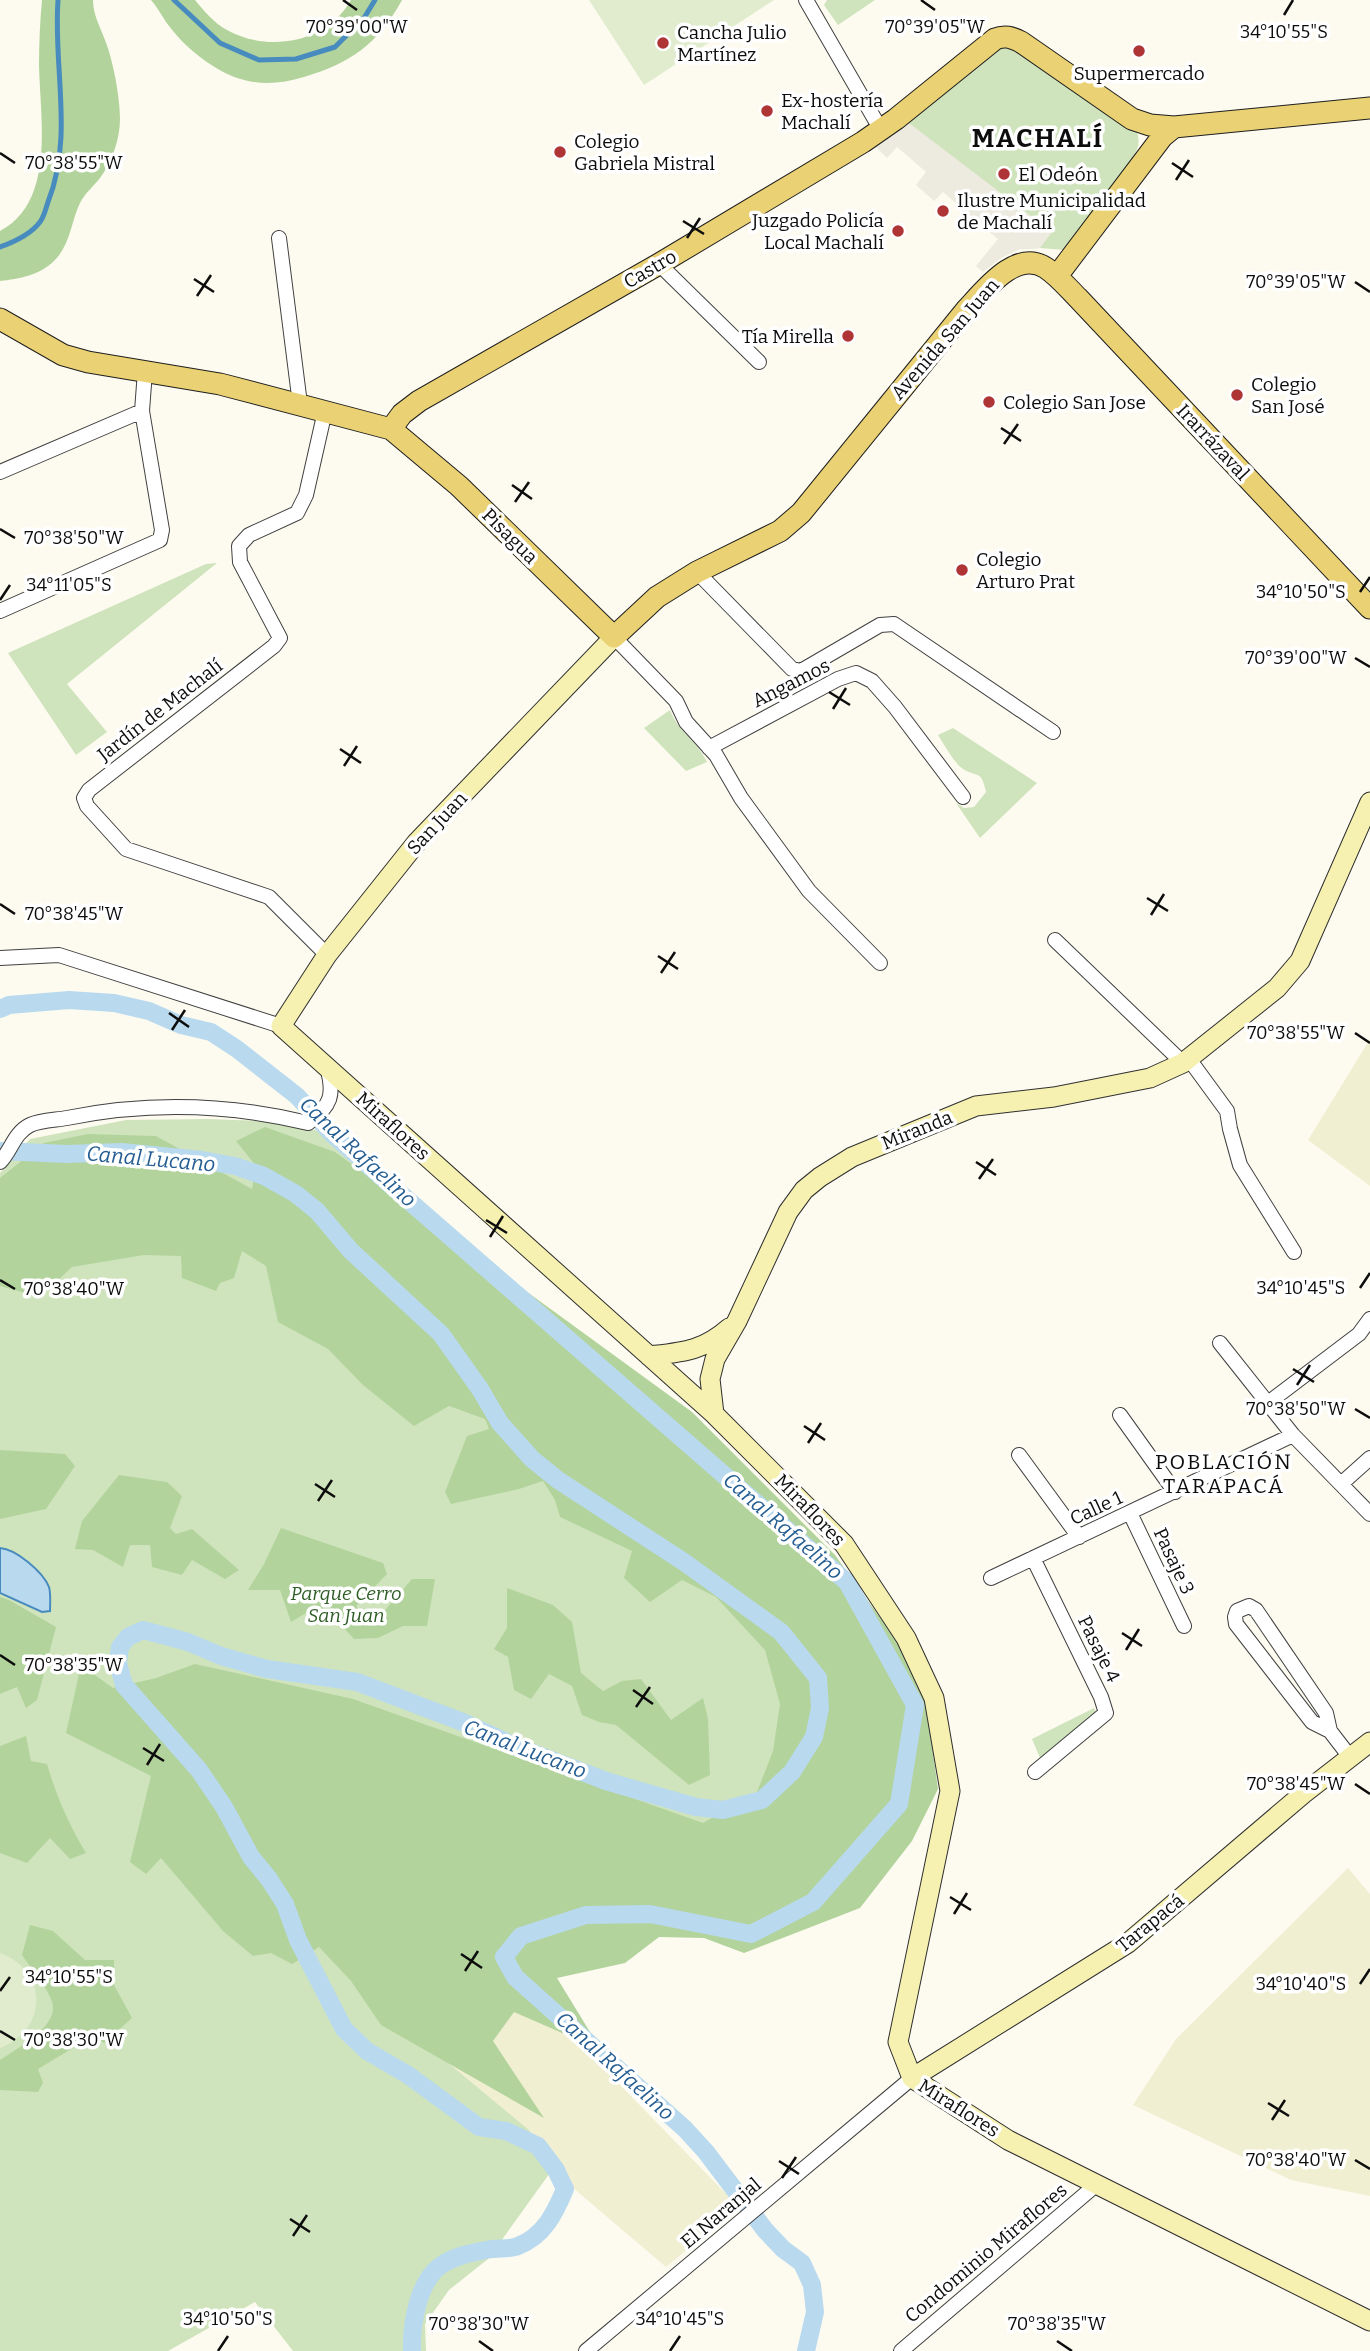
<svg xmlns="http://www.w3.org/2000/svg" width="1370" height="2351" font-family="Bitter,serif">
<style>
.farmland{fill:#f1efd2}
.green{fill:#cfe4bc}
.forest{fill:#b3d39d}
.pitch{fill:#e0eccd}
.plaza{fill:#edeadf}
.water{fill:#b9d9ef;stroke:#488bbe;stroke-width:2}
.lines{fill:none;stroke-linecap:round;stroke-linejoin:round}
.stream{stroke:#488bbe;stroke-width:5}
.canal{stroke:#b9d9ef;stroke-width:18}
.street-casing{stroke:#404040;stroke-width:16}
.secondary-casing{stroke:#2f2f2f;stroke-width:21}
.primary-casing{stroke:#1e1e1e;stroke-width:23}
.street{stroke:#fff;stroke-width:14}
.secondary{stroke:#f6f1b1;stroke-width:19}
.primary{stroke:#ead173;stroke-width:21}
.ticks{fill:none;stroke:#0d0d0d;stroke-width:2.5}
.poi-dot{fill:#ae3435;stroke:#fff;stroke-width:2.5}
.labels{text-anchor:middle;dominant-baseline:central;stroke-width:7;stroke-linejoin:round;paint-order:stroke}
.poi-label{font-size:19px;fill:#0d0d0d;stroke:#fff;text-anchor:start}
.street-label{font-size:19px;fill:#0d0d0d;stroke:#fff}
.park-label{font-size:19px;font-style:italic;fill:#2e5e25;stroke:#fff}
.water-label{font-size:21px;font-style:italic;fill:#245d92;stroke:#fff}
.neighbourhood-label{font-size:21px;letter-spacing:2px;fill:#0d0d0d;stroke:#fff}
.district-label{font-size:26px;font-weight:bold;letter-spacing:2px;fill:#0d0d0d;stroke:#fff}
.ticks-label{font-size:18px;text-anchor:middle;fill:#0d0d0d;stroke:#fff;stroke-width:7;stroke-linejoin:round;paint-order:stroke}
</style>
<rect width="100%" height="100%" fill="#fdfbef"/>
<path class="farmland" d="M1370,1039V1186L1308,1140Z
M1348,1868L1370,1894V2196L1291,2180L1133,2105L1176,2039Z
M515,1977L739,2207L666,2267L552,2170L529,2130L405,2027Z"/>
<path class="green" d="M827,0H875L838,25L824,5Z
M1010,44L1137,132C1140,142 1139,148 1133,157L1065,250L1040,248L1020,249L905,120L994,47Z
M217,563L67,684L107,732L76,755L8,653L206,564Z
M670,710C679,733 697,741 707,762L686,771L644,728Z
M953,728L1037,783L980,838L956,803L964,808L974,807L986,792C981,769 978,778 963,769C955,764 943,743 938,735Z
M207,1119L266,1121L331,1133L847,1582L915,1705L650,1914L405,2027L529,2130L552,2170L488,2259L449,2290L425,2324L426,2351H293L255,2302L168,2351H0V1173L30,1139L126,1120Z
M1094,1708L1097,1714L1040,1758L1032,1739Z"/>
<path class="forest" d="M42,0H93C93,15 100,26 105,40C113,60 120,97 120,119C120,139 112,162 100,178C93,187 85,193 80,203C71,222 70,246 54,261C40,275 19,279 0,281V231C56,202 40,117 39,65C39,44 40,21 42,0Z
M151,0H195C204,11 214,23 227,30C268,53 327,43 351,0H402C378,44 351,63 304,77C271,87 242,85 213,66C194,54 179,40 166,22C161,14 157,7 151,0Z
M265,1127L335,1152L692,1412L835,1555L896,1640L926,1703L938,1789L912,1841L860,1908L744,1953L704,1938L659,1937L625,1963L557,1978L601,2050L514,2012L493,2041L544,2118L381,2025L351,1981L319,1947L292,1964L271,1953L253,1956L223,1931L161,1858L146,1874L130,1862L151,1776L66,1733L81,1665L113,1688L156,1678L195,1664L353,1699L703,1823L757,1792L773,1751L780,1704L765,1650L716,1597L682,1580L650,1602L624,1578L632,1551L560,1517L555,1500L543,1481L519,1489L451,1504L445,1492L467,1436L489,1429L485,1419L449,1406L414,1426L363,1385L328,1349L278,1322L266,1266L242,1251L234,1278L220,1283L216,1291L182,1278L181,1256L144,1255L72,1267L40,1297L0,1286V1178L44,1143L88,1134L156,1136L252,1189L256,1166L236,1141Z
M0,1450L65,1454L75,1466L46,1509L0,1519Z
M119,1475L167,1482L182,1496L170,1528L176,1534L192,1529L239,1570L225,1579L192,1560L182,1575L152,1567L150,1545H130L123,1567L93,1550L75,1549L82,1521Z
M281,1528L383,1563L387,1574L357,1605V1621L373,1624L412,1579H435L427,1626H403L378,1638L354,1639L342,1626L311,1610L291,1622L280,1590H248L264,1564Z
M507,1588L553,1605L572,1622L581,1673L603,1691L622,1681L641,1679L671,1720L703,1698L708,1719L710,1775L689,1785L616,1725L599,1722L582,1715L572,1686L549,1674L531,1699L514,1690L508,1657L494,1649L507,1628Z
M0,1597L9,1600L56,1627L37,1700L26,1708L17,1687L0,1694Z
M26,1736L31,1761L47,1764C56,1795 69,1825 86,1853L70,1859L50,1838L27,1863L0,1853V1746Z
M30,1925L53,1931L85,1960H114V1985L132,2018L104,2043L87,2031L78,2045L38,2069L43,2083L38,2092L0,2090V2060C16,2049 60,2026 52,2002C49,1990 30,1967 22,1955Z"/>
<path class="pitch" d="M589,0H774L644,85Z
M0,1953C49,1971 48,2030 0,2048Z"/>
<path class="plaza" d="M905,120L1052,232L1040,248L1020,249L1001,258L983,272L976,266L998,239L943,192L934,201L916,185L926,172L897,147L887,158L876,147L891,135Z"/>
<path class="water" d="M0,1548C16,1549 43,1572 49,1587C51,1594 50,1604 50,1611L42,1612L0,1593Z"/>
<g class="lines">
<path class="stream" d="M174,0L220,43L259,60L296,59L335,47L364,18L375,0
M0,247C14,242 31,234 40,222C44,217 46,208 48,202C74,136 53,68 58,0"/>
<path class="canal" d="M0,1009L9,1005L69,1000L114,1003L149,1011L181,1025L211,1032L237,1049L297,1096L331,1133L847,1582L915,1705L899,1804L813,1902L751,1934L650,1914L586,1915L521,1936L504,1957L515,1977L685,2129L706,2152L765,2230L783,2249L802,2263L812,2285L815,2312L806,2351
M0,1151L67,1154L122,1152L202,1160L235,1166L264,1176L296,1194L317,1211L351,1251L441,1334L480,1389L500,1423L532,1459L558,1480L684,1562L781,1632L818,1678L820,1708L814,1737L792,1772L762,1800L723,1810L696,1807L606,1781L517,1747L465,1723L357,1682L267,1669L221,1656L188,1642L143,1630L128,1637L120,1647L118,1663L124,1685L199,1770L224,1807L251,1857L269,1879L285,1904L298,1940L344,2029L367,2051L408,2075L479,2127L506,2131L538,2146L556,2170L565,2189C555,2213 544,2236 518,2246C509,2250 496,2247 486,2250C470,2253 454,2256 440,2266C418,2282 411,2325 412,2351"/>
<defs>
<path id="street" d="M806,0L881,130
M279,238L300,404
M659,264L759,362
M325,411L306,495L297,513L249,535L239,546L240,562L280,638L274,646L89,790L84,798L87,806L126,849L269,897L327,955
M0,472L142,411
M697,572L792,669L801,671L880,625L894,624L1053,732
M0,611L160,540L162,530L142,411L145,371
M614,637L676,701L686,722L716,755L741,798L809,891L880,963
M709,748L838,679L856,673L872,681L895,707L963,797
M1055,940L1183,1063
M0,958L59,955L281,1026
M1189,1059L1227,1111L1230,1129L1240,1165L1294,1252
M0,1162C11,1151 14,1133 30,1125C40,1120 56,1120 67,1118C146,1102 229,1104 308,1123C331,1106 335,1095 327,1067
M1220,1343L1293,1435L1370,1514
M1268,1403L1359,1334L1370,1319
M1120,1415L1175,1492
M1019,1455L1079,1537
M1341,1484L1370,1458
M1130,1513L1184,1626
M1033,1558L1101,1697L1106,1713L1035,1772
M991,1578L1293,1435
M1330,1731L1326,1713L1256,1610L1249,1606L1237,1611L1235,1617L1236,1624L1312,1722L1330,1731L1350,1757
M586,2351L912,2078
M901,2351L1097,2184"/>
<path id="secondary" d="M614,637L417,842L327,955L281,1026L714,1414L844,1544L906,1638L934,1698L950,1791L898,2042L912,2078L1008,2140L1370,2321
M649,1356C683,1352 703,1351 729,1328
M714,1414L710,1379L715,1359L737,1321L788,1212L804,1190L820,1177L852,1157L976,1106L1054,1097L1150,1078L1183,1063L1277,988L1300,961L1370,802
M912,2078L1128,1943L1303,1794L1370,1742"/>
<path id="primary" d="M1057,276L1162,137L1174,127
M0,319L63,355L88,362L220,384L391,429L459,486L614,637L657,597L697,572L780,531L801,513L966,310C984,291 1016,248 1046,268C1058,276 1068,288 1078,298L1370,608
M391,429L402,414L419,401L659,264L863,142L896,119L995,39C1005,35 1011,37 1021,42L1132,119L1150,125L1174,127L1370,108"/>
</defs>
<use href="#street" class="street-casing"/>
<use href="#secondary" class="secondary-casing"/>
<use href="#primary" class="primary-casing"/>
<use href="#street" class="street"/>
<use href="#secondary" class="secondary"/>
<use href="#primary" class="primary"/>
</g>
<path class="ticks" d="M343,0L357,10M921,0L935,10M1284,15L1293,0M0,153L15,163M1172,163L1193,177M1176,180L1189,160M683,221L704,234M687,238L700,218M194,279L214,292M1355,282L1370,292M197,296L211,275M1001,428L1021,441M1004,444L1018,424M512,485L532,499M515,502L529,482M0,529L15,538M1360,592L1370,577M0,600L10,585M1355,658L1370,667M829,692L850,705M833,709L846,688M340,749L361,763M344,766L357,746M1147,898L1168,911M0,904L15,914M1151,915L1164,894M658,956L678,969M661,973L675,952M169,1013L189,1027M172,1030L185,1010M1355,1033L1370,1043M976,1162L996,1175M979,1179L993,1159M486,1220L507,1233M490,1237L503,1216M0,1280L15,1289M1360,1288L1370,1273M1293,1369L1314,1382M1297,1385L1310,1365M1355,1409L1370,1418M804,1426L825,1440M808,1443L821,1423M315,1484L335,1497M318,1501L332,1480M1122,1633L1142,1646M1126,1650L1139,1629M0,1655L15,1665M633,1690L653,1704M636,1707L650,1687M143,1748L164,1761M147,1765L160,1744M1355,1784L1370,1794M950,1897L971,1910M954,1914L967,1893M461,1954L482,1968M465,1971L478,1951M1360,1984L1370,1969M0,1991L10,1977M0,2031L15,2040M1268,2103L1289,2116M1272,2120L1285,2100M1355,2160L1370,2169M779,2161L799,2174M782,2178L796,2157M290,2219L310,2232M293,2236L307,2215M479,2341L493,2351M1057,2341L1072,2351M218,2351L228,2336M670,2351L680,2336"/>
<g class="poi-dot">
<circle cx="663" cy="43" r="7"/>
<circle cx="1139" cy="51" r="7"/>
<circle cx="767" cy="111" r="7"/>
<circle cx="560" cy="152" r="7"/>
<circle cx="1004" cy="174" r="7"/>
<circle cx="943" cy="211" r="7"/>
<circle cx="898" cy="231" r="7"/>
<circle cx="848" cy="336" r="7"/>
<circle cx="1237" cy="395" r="7"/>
<circle cx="989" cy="402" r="7"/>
<circle cx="962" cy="570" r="7"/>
</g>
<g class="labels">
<g class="poi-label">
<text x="677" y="32">Cancha Julio<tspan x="677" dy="22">Martínez</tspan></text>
<text x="1139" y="73" text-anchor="middle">Supermercado</text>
<text x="781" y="100">Ex-hostería<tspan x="781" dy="22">Machalí</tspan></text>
<text x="574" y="141">Colegio<tspan x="574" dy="22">Gabriela Mistral</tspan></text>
<text x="1018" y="174">El Odeón</text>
<text x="957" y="200">Ilustre Municipalidad<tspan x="957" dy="22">de Machalí</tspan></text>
<text x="884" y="220" text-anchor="end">Juzgado Policía<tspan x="884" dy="22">Local Machalí</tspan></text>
<text x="834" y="336" text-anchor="end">Tía Mirella</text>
<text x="1251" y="384">Colegio<tspan x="1251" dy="22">San José</tspan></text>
<text x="1003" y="402">Colegio San Jose</text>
<text x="976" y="559">Colegio<tspan x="976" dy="22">Arturo Prat</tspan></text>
</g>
<g class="street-label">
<text transform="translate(650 269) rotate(-30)">Castro</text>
<text transform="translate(945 339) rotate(-49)">Avenida San Juan</text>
<text transform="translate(1213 442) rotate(47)">Irarrázaval</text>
<text transform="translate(510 536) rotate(45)">Pisagua</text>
<text transform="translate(791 683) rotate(-27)">Angamos</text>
<text transform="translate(160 710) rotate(-38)">Jardín de Machalí</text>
<text transform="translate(437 823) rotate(-47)">San Juan</text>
<text transform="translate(393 1126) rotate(42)">Miraflores</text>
<text transform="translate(917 1130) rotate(-22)">Miranda</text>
<text transform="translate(1096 1508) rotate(-25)">Calle 1</text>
<text transform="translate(810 1510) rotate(46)">Miraflores</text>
<text transform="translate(1174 1561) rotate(65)">Pasaje 3</text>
<text transform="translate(1099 1649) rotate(64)">Pasaje 4</text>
<text transform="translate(1150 1923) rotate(-39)">Tarapacá</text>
<text transform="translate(959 2108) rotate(32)">Miraflores</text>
<text transform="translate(721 2213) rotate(-40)">El Naranjal</text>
<text transform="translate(986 2253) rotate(-40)">Condominio Miraflores</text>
</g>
<g class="park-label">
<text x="346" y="1593">Parque Cerro<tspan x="346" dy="22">San Juan</tspan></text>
</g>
<g class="water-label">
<text transform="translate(358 1152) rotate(43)">Canal Rafaelino</text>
<text transform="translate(151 1159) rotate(5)">Canal Lucano</text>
<text transform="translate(783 1526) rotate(41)">Canal Rafaelino</text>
<text transform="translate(525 1749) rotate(21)">Canal Lucano</text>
<text transform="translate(615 2066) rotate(42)">Canal Rafaelino</text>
</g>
<g class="neighbourhood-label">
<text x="1224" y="1462">POBLACIÓN<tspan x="1224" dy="24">TARAPACÁ</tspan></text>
</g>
<g class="district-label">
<text x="1038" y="138">MACHALÍ</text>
</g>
</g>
<g class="ticks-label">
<text x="357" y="33">70°39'00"W</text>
<text x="935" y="33">70°39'05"W</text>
<text x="1284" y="38">34°10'55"S</text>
<text x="74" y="169">70°38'55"W</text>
<text x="1296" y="288">70°39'05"W</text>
<text x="74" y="544">70°38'50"W</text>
<text x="69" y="591">34°11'05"S</text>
<text x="1301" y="598">34°10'50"S</text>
<text x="1296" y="664">70°39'00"W</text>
<text x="74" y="920">70°38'45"W</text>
<text x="1296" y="1039">70°38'55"W</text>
<text x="1301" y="1294">34°10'45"S</text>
<text x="74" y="1295">70°38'40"W</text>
<text x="1296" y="1415">70°38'50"W</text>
<text x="74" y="1671">70°38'35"W</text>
<text x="1296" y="1790">70°38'45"W</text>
<text x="69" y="1983">34°10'55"S</text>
<text x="1301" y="1990">34°10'40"S</text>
<text x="74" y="2046">70°38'30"W</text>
<text x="1296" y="2166">70°38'40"W</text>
<text x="228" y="2325">34°10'50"S</text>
<text x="680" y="2325">34°10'45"S</text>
<text x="479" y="2330">70°38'30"W</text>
<text x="1057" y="2330">70°38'35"W</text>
</g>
</svg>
